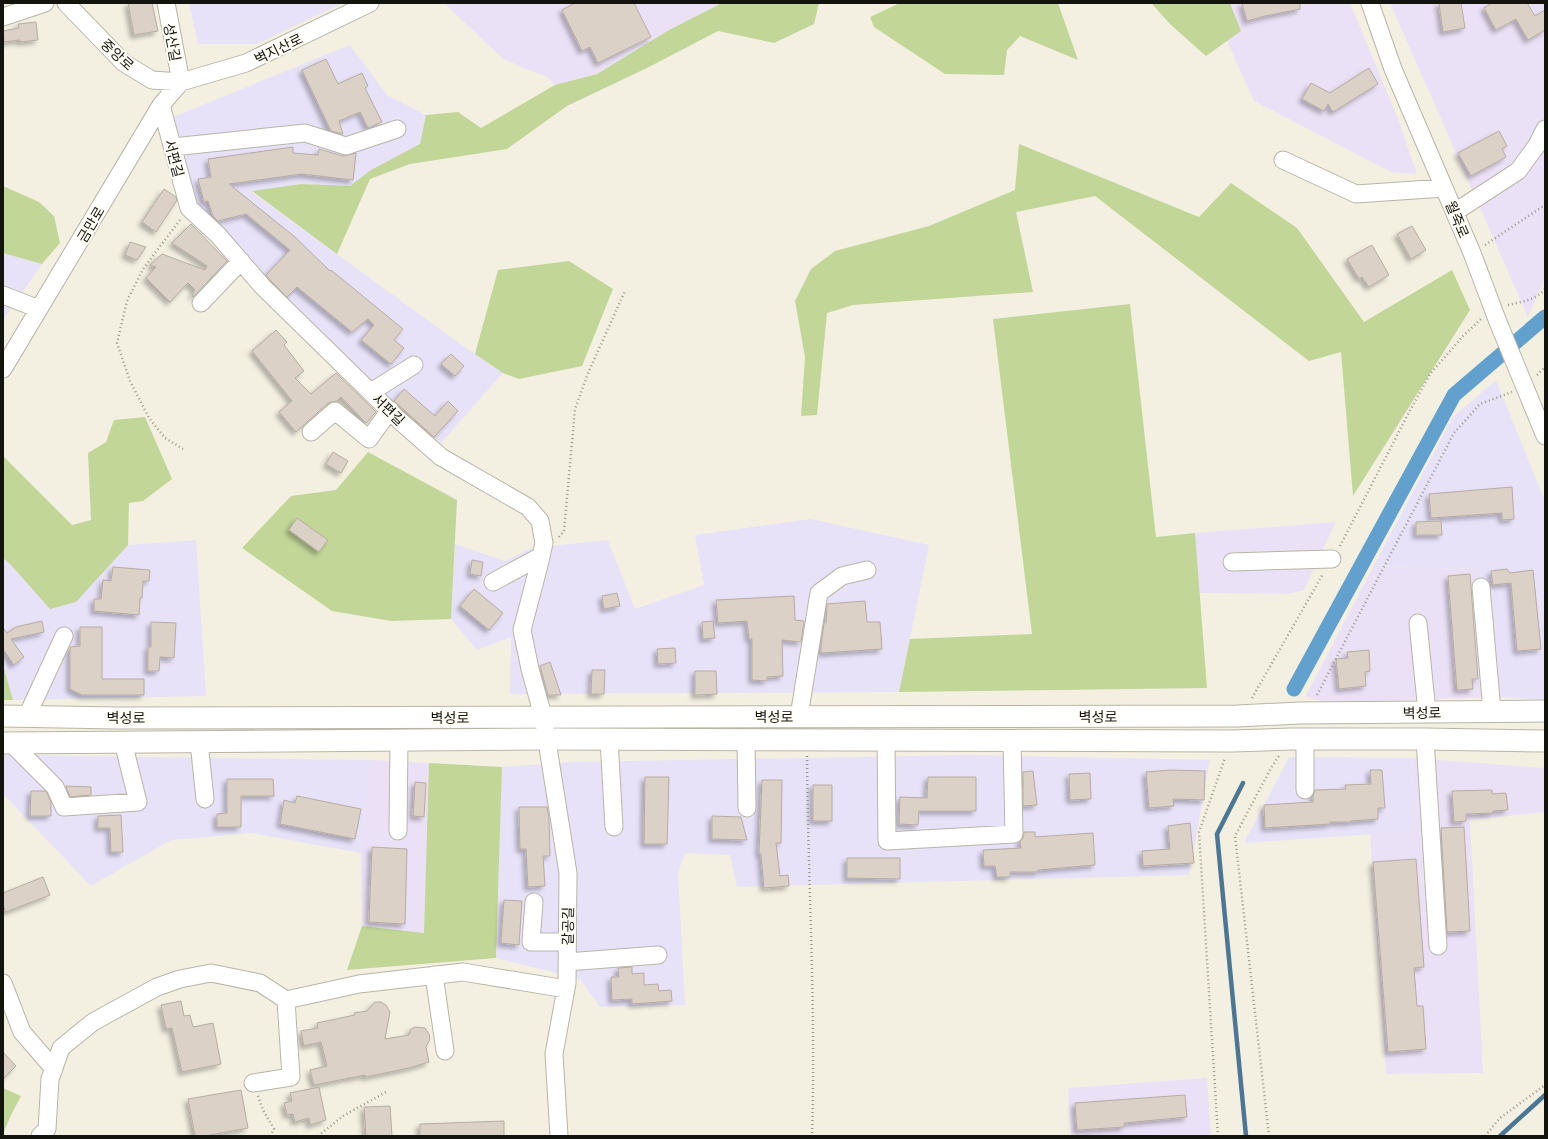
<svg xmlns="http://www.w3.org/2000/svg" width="1548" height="1139" font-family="Literata,'Noto Sans KR',serif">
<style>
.commercial{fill:#e7e2f8}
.industrial{fill:#ebe1f6}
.green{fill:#c2d698}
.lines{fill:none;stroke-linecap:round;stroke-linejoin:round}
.stream{stroke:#4b7795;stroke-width:4.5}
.canal{stroke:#62a1ce;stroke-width:15}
.building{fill:#dcd1c7;stroke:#b7aca3;filter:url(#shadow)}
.minor-casing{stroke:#b8b5a8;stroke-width:19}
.major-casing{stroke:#b8b5a8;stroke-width:23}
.path{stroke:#99978d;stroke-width:2.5;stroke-dasharray:1 3;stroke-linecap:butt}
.minor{stroke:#fff;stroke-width:17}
.major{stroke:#fff;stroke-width:21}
.labels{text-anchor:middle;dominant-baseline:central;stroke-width:4;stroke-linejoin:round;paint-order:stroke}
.street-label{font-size:14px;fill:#14140f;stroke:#fffdf5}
</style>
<defs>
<filter id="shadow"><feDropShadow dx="-3.5" dy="3.5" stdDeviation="2" flood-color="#0004"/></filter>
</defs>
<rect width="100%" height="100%" fill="#f3f0e2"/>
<path class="commercial" d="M189,3H343L257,44H198Z
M350,45L387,95L426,115L420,144L350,186L301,184L252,192L456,341L503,373L441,443L368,380L301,315L198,209L173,117Z
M3,253L42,264L3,320Z
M1496,380L1545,501V700L1497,697L1480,569L1373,567L1453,417Z
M811,519L929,545L899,692L510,694L511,637L477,650L451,619L455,544L505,561L532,548L608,540L635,609L704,585L695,535Z
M196,540L206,696L13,700L3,665V558L11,565L76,601L128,545Z
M3,755L371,760L361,853L251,833L171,840L91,886L3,794Z
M968,755L1210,760L1189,875L737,887L730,855L685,853L678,873L685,1005L600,1007L580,979L496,958L502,767L572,762Z
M1289,757L1411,758L1416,831L1244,843Z"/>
<path class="industrial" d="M448,3H719L718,5L669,30L597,74L555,85L547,77L525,69L502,58L446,5Z
M1230,3H1350L1399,121L1417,174L1391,172L1254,101L1227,41L1241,31Z
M1390,3H1545V277L1528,317Z
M1336,522L1304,590L1287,594L1199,593L1195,533Z
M1373,567L1480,569L1497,697L1328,703L1305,697Z
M1411,758L1545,768V812L1470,820L1483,1073L1386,1074L1370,834L1416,831Z
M371,760L429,763L424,933L362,926L361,853Z
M1207,1078L1211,1136H1071L1068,1088Z"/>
<path class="green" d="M719,3H819L814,24L774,43L718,31L649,67L567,106L507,149L410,164L370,179L337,254L252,191L301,184L350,186L371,170L420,144L426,115L458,112L481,128L555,85L597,74L669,30L718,5Z
M900,3H1058L1078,60L1020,36L1007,50L1004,75L945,74L874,27L870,17Z
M1151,3H1230L1241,31L1206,56L1171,25Z
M1019,144L1199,217L1231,183L1297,228L1364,322L1452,270L1470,310L1353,496L1341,352L1309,361L1095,196L1016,212L1033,292L853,305L827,313L817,415L801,416L805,357L795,301L811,269L835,251L929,226L1015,190Z
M3,186L39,202L54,216L60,243L42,264L3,253Z
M569,261L613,289L582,366L519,379L503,373L475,354L498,270Z
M1130,304L1156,537L1195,533L1207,688L899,692L910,639L1032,634L993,319Z
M145,417L172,479L143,501L129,503L128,545L76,602L50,609L11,565L3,558V456L72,525L91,520L88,453L106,442L114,420Z
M368,452L457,500L451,619L391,621L332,611L242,548L291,496L336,490Z
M3,665L13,700H3Z
M429,763L502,767L496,958L347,970L362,926L424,933Z
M3,1088L21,1096L11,1115L3,1134Z"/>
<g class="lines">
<path class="stream" d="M1243,783L1217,834L1246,1136
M1500,1136L1545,1095"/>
<path class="canal" d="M1294,689L1454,395L1545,317"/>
</g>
<path class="building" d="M128,3H152L158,31L134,35Z
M575,3H634L651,37L598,63L590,47L582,51L562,10Z
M1242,3H1300V9L1265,16L1247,21Z
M1439,3H1461L1465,28L1443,32Z
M1492,3H1527L1535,16L1545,10V30L1528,40L1516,19L1496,30L1484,8Z
M36,22L38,40L20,42V40L4,42L3,31L19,28L18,24Z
M326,59L338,84L362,73L368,86L365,88L382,122L368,128L360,112L339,121L343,134L331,131L302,70Z
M1369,68L1378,84L1333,112L1328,104L1324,111L1302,99L1311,83L1330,93Z
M1499,131L1507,146L1502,149L1506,157L1471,176L1458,153Z
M293,147V153L318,155L319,149L343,156L356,153L353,180L302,174L229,184L295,237L330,271L331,270L403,329L394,340L404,348L391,364L361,340L374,325L368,319L352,332L297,287L287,297L270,280L266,275L290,250L246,214L218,221L213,216L208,201L204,202L198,179L211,177L208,159Z
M164,189L176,197L177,200L156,232L142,222Z
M191,224L227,261L193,297L192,296L195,290L188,283L170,302L146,278L156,267L150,265L162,254L205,270L207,266L172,243Z
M1412,226L1426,250L1411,259L1397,234Z
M130,242L146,247L137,260L125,255Z
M1372,245L1389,275L1369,287L1362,277L1359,279L1347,259Z
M276,330L287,342L284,345L304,371L295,378L311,394L336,373L376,412L366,423L341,397L337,401L328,403L296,432L279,412L292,401L252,351Z
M451,354L464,366L455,376L441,364Z
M404,389L435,416L448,401L458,411L434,437L394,401Z
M333,452L348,461L341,473L326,464Z
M1512,487L1514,519L1502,520V513L1431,518L1429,494Z
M297,518L328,540L319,552L289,530Z
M1441,521L1442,535H1416V522Z
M472,560L483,562L481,576L470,574Z
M113,567L150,570L149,581H143L142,598H140L139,615L94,611V599H101L103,580L111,581Z
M1507,569L1510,573L1533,570L1541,649L1517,651L1511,583L1493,585L1491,571Z
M1470,574L1478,679H1472L1473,689L1457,690L1448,576Z
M474,589L503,613L489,630L460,606Z
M617,593L620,606L604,609L602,596Z
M794,596L795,620L804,621L801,642L782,640L783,676L767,677V681L752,680V639H749L747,621L718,623L716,600Z
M865,601L867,622H880L882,649L821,653V646L824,623H826L827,604Z
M42,621L44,632L11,639L24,657L14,665L3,649V628L7,633L16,627Z
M713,621L715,638L703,639L702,622Z
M151,622L176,623L174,658L160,657L159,671H148V647H151Z
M80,627H102V679H144V695H82L70,689V647L80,646Z
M675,648L676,663L658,664L657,649Z
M1369,650L1370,671L1365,672L1366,686L1339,689L1336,659L1348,658L1347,652Z
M550,662L561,695H548L540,666Z
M592,670H605L604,694H591Z
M695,671H716L717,694L695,695Z
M1171,770L1205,771L1204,800L1173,799L1174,806L1149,808L1146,772Z
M1370,770H1382L1385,808H1378V819L1351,821V822H1330V824L1265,828L1264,805L1313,802V796L1315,790L1346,789L1345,785L1371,784Z
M1033,771L1037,805L1023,806V772Z
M1090,773L1091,799L1070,800L1069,774Z
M645,777H669L667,844H644Z
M928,777H976V811H919L918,825L899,824L900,797L927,798Z
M227,779H273L274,796H241V827H217V814L227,813Z
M762,780H782L781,843H776L780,876L788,875L789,886L764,888L761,854H759Z
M415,782L426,783L424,817L413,816Z
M813,785H832V821H813Z
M66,786L91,787V795L70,797Z
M1492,790V794L1506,793L1508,810L1493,811V813L1466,814V821L1454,822L1452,791Z
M31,791H45L47,793L51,802V816H30Z
M297,796L361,809L355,839L280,824L284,800L295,803Z
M519,807H547L549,819L550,856H543L545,886L528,887L526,849H520Z
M121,815L123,852H111L110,828H98V816Z
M712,816L741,817L747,840L712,839Z
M1190,823L1194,863L1143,866L1142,851L1170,849L1168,826Z
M1464,827L1470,931L1447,932L1441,828Z
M1024,832H1035V837L1093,833L1095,865L1038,870V872H1010V877H997L995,866H984L983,850L1021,848L1020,841L1023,838Z
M372,847L407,849L405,924L369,922Z
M847,858H900V879L847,878Z
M1416,859L1424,967L1414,968L1417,1006H1423L1426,1049L1388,1052L1373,862Z
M43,877L50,895L6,912L3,905V893Z
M504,900L522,901L519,945L501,943Z
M632,967V974L644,973V985L658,984L659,991L671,990L672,1001L632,1004V999L612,1000L611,977H619L618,968Z
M181,1001L184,1016L190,1015L193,1027L213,1023L221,1064L182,1072L172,1028L166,1029L161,1005Z
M375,1002H381L386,1005L390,1012L385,1039L409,1035L411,1029L415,1027L425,1028L429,1034L430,1039L426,1047L429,1062L409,1068L366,1077L365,1075L314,1085L310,1070L327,1066L321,1042L304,1046L301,1031L318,1028L317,1023L355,1015L354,1013L367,1011Z
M3,1052L16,1066L3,1079Z
M319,1087L326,1120L310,1125L309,1118L295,1122L293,1114L287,1115L284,1103L292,1101L290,1093Z
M241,1090L248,1128L205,1136H195L188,1099Z
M1185,1095L1187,1117L1124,1123V1127L1077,1130L1075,1103Z
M390,1106L392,1136H366L364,1107Z
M504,1121V1136H420V1124Z"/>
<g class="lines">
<defs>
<path id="minor" d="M66,3L124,63L152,80L181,82L246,63L370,3
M166,3L181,82
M1370,3L1393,69L1472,253L1498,322L1545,436
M3,17L45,3
M161,105L189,208L218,235L263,287L399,420L441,457L528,507L540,521L544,543L539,565L522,630L530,669L543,716L568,873L567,983L554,1054L559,1136
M173,147L305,133L346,146L397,129
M1283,160L1356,194L1444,188
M1455,212L1518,171L1537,145L1545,129
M3,295L39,309
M201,303L241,261
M3,369L161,105L181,82
M371,392L414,365
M311,432L335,411L369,439L390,410
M1232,562L1332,559
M493,582L541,556
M1481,587L1492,711
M1418,623L1427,712
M27,716L64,636
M799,716L819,593L842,576L867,570
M609,739L614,827
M1305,739V790
M1425,739L1438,946
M746,740L747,808
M886,740L887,841L1014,834L1012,740
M199,742L205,799
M11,743L55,787L64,807L138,802L123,742
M398,831L399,740
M534,902L531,942H567
M567,962L658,955
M434,975L445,1051
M3,983L22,1032L54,1069
M253,1083L291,1077L286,1000
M40,1136L47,1129L50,1079L61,1048L93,1022L157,987L180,979L211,973L260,983L286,1000L359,984L463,972L566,989"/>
<path id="major" d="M3,716L117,718L1237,716L1300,713L1545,711
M3,743L547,739L1232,741L1291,739H1425L1545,741"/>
</defs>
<use href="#minor" class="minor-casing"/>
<use href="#major" class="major-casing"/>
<path class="path" d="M180,220L143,269L127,301L117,343L130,381L149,418L165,438L183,449
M1485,245L1545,205
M1508,305C1521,302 1536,300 1545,289
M1537,375L1545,367
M559,537L564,531L575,409L589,371L625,291
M1340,546L1406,418L1430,374L1464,335L1481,319
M1317,695L1454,433L1480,404L1512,392
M1252,698L1323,574
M807,756C808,883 816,1009 812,1136
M258,1096L263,1110L274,1129L270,1136
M318,1136L343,1116L388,1091
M1218,1136L1199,832L1225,758
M1269,1136L1235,836L1271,768L1279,756
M1485,1136L1500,1118L1545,1085"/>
<use href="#minor" class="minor"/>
<use href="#major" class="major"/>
</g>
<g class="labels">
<g class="street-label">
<text transform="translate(173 42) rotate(79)">성산길</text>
<text transform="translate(278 48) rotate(-26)">벽지산로</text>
<text transform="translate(118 54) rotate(42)">중앙로</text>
<text transform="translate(175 158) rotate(75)">서편길</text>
<text transform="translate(1458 219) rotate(67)">월죽로</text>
<text transform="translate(90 224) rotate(-59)">금만로</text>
<text transform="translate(389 409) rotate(44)">서편길</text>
<text transform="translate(1422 712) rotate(-1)">벽성로</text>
<text x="774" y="716">벽성로</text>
<text x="1098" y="716">벽성로</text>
<text x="126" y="717">벽성로</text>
<text x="450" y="717">벽성로</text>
<text transform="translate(567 926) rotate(-89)">갈공길</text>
</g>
</g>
<rect width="1548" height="1139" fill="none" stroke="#14140f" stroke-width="8"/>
</svg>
